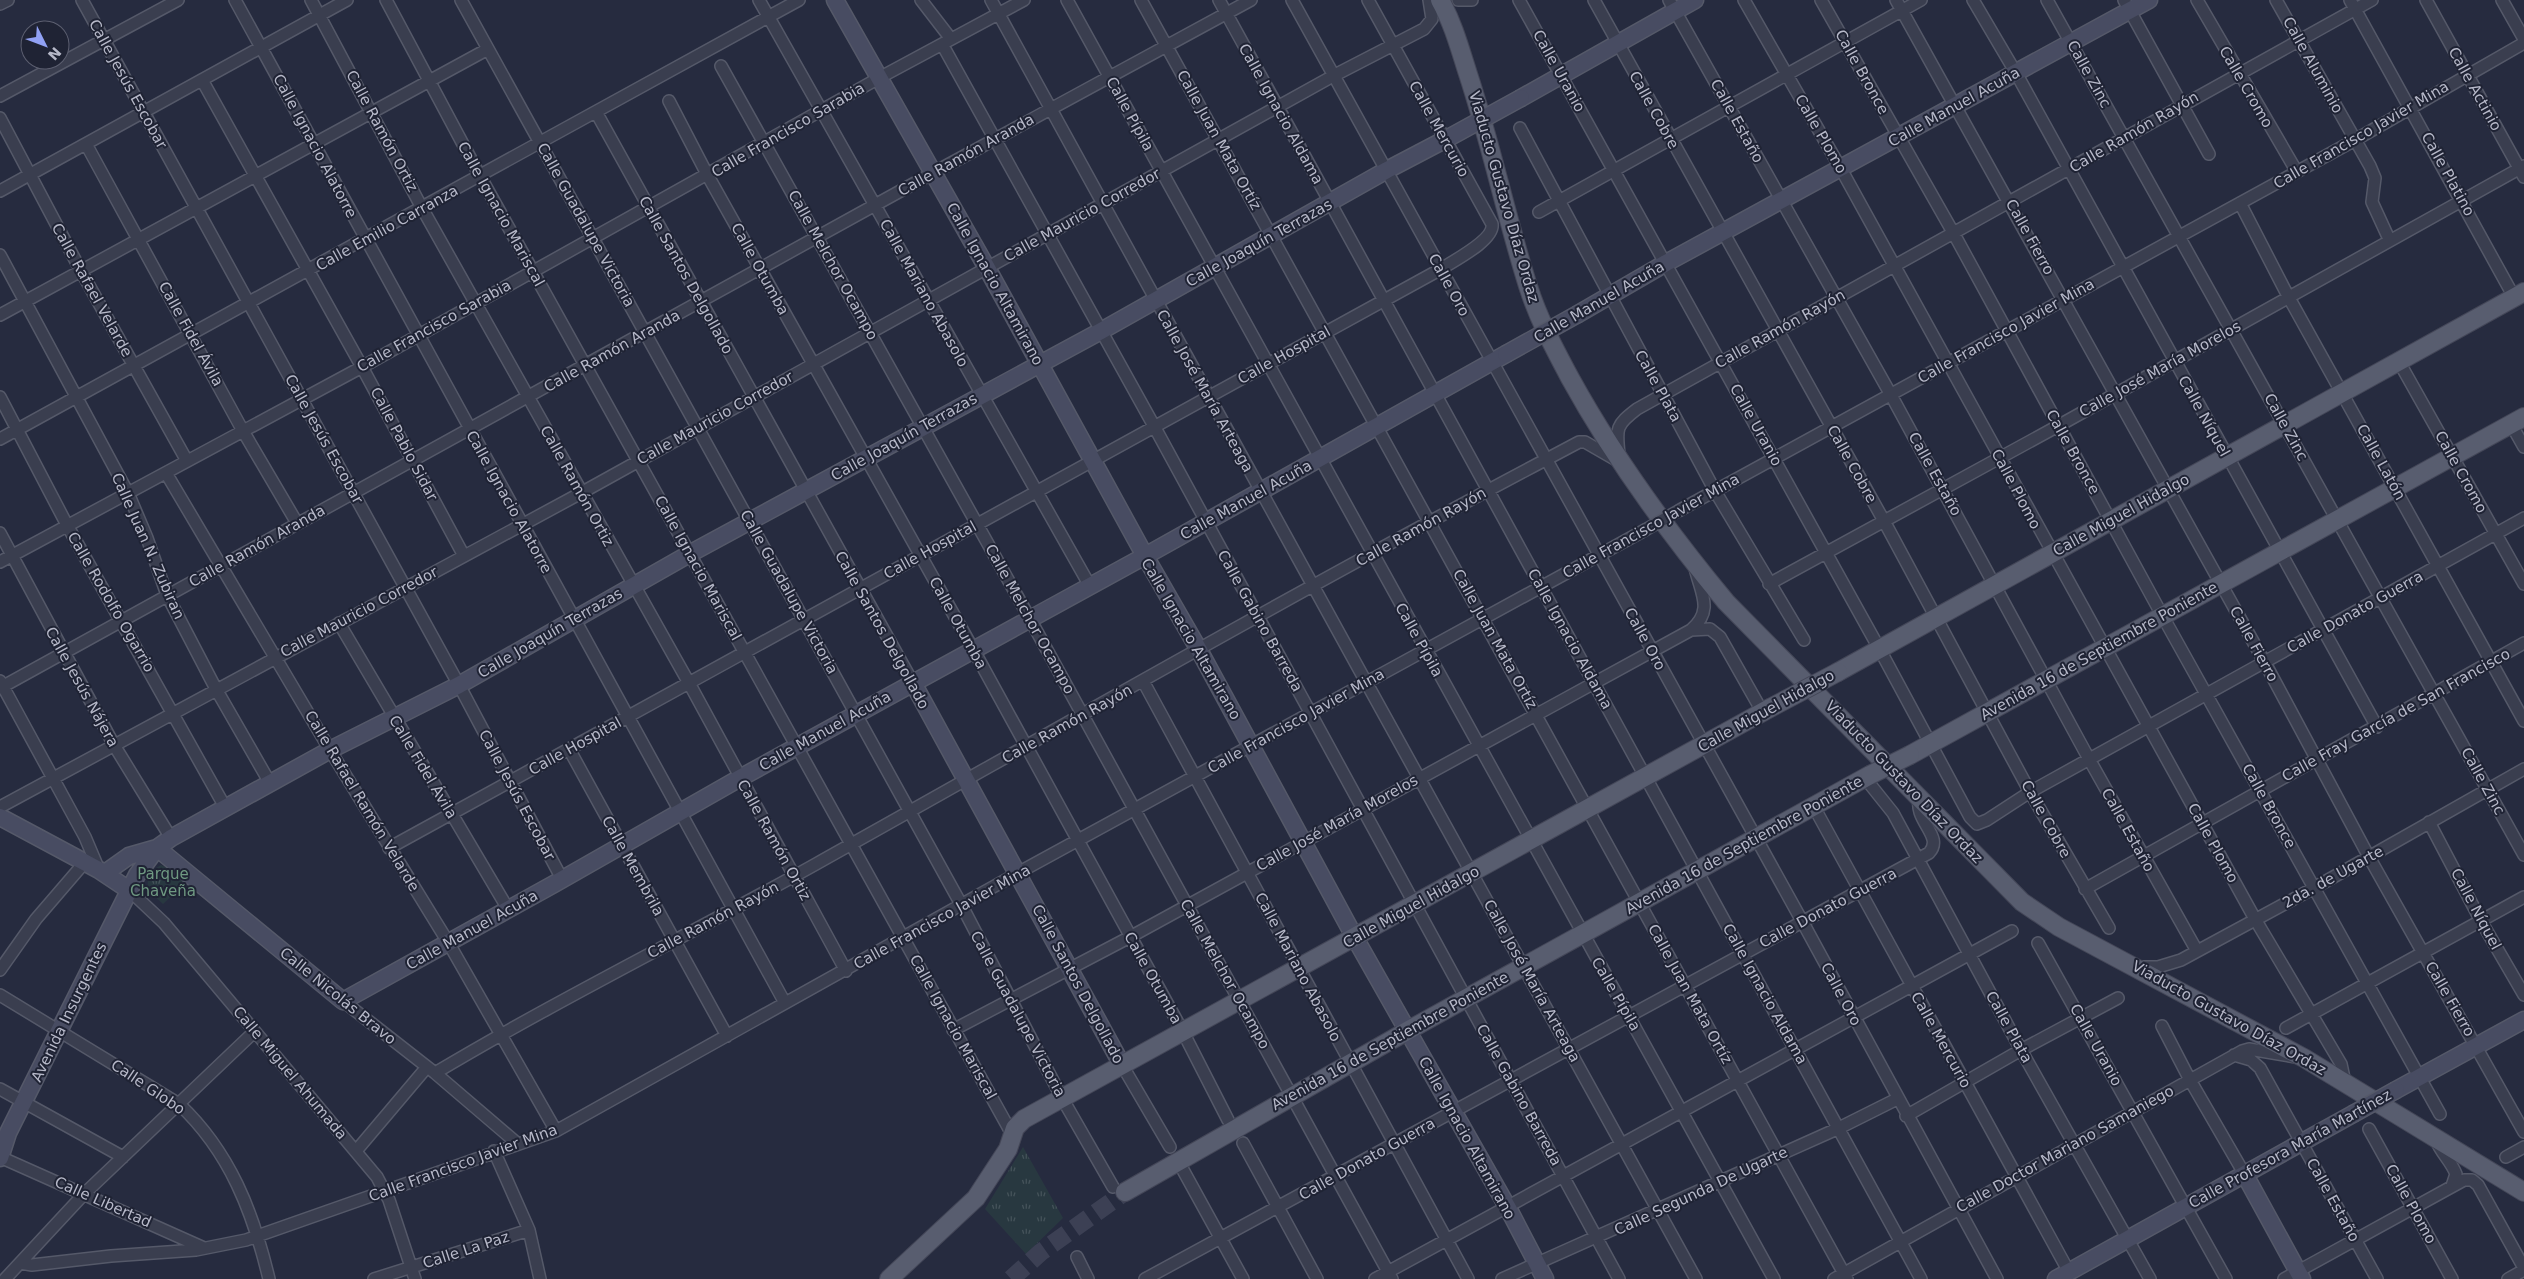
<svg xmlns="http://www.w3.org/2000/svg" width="2524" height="1279" font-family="'DejaVu Sans',sans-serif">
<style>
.park{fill:url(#park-tufts)}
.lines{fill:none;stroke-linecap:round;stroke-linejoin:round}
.primary-tunnel{stroke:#3c4054;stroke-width:18;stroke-dasharray:18 9;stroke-linecap:butt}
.street-casing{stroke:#555969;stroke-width:14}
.secondary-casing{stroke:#555969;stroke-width:19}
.primary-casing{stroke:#444758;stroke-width:20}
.street{stroke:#3a3e4f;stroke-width:11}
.secondary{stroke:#484c62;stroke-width:16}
.primary{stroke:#585d6f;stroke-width:18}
.street-bridge-casing{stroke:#555969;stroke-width:14;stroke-linecap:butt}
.secondary-bridge-casing{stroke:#555969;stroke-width:19;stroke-linecap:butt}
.primary-bridge-casing{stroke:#444758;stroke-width:20;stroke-linecap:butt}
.street-bridge{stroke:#3a3e4f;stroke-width:11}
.secondary-bridge{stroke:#484c62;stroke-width:16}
.primary-bridge{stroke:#585d6f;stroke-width:18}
.labels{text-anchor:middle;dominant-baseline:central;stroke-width:4;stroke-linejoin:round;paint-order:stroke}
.street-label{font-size:15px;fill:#b7b9c9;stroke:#1f2334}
.park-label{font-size:15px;fill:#6f9982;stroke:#1f2334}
</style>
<defs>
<pattern id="park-tufts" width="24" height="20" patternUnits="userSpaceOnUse" patternTransform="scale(1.25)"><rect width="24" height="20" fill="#283840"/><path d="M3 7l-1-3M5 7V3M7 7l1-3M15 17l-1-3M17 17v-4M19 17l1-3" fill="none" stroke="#45535a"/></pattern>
</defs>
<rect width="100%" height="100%" fill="#262b3f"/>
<path class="park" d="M161,865L170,869L185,883L163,904L148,890C147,876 149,872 161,865Z
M1023,1147L1063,1218L1026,1254L985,1209Z"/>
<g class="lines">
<path class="primary-tunnel" d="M1011,1279L1041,1252L1125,1192"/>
<defs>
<path id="street" d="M82,0L459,685L562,879
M235,0L785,1003
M311,0L422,208L689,683L846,971
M386,0L480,176L1012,1134
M461,0L962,906L1062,1098L1113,1187
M759,0L1090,586
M921,0L951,39
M991,0C1224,427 1461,853 1696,1279
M1067,0L1774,1279
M1141,0L1847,1279
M1219,0L1921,1279
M1292,0L1802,921L1997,1279
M1458,0H1472
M1519,0L1880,650L1970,817L1977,824L1987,820L2030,792L2524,518
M1594,0L1884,521L2030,792L2109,928
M1669,0L1891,395L2089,759L2197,951
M1744,0L1841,169L2255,919L2341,1064L2345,1083
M1821,0L1954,234L2162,615L2440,1114
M1896,0L2265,663L2369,857L2524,1132
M1973,0L2016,73L2377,727
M2047,0L2524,855
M2124,0L2209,154
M2197,0L2297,172
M2276,0L2370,166L2375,178L2372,202L2389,239
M2350,0L2514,297
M2426,0L2524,177
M2502,0L2524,39
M0,4L8,0
M942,44L1154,426L1619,1279
M721,66L1030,619L1392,1279
M202,80L362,367L464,556
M0,96L178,0
M669,101L708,176L973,649L1183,1032L1228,1120
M596,112L913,683
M0,118L81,271L187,461
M1520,128L1715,491L1804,640
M86,144L243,431L297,523
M0,191L347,0
M2240,203L2288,296L2524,721
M1539,212L1921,0
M0,255L128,493L147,538L167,595L216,689L270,783
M0,315L488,49
M2398,360L2524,584
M0,397L67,525L225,807
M2511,424L2524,447
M0,439L799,0
M1619,454C1616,428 1616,425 1637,409L2372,0
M166,473L330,750L448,942L556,1131
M1680,510L2355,140L2524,43
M0,533L114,745L171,838
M0,562L362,367L879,78L1024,0
M1769,584L2058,426L2524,166
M339,623L508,909
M1691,630C1714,610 1701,594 1695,568
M0,681L85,837L99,870
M1143,681L1468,1279
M0,688L933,173L1251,0
M569,749L727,1036
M1865,778L1893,813L2021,1050L2150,1279
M0,807L581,493L1333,76L1424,29L1432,19L1429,0
M1814,807L2069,1272
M2429,822L2481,921L2524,995
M389,848L1441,269C1453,261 1495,240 1492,224L1368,0
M2085,889L2524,643
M129,890L164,923L377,1177L389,1200L415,1279
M2038,943L2226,1279
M2139,967H2158L2181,960L2314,888L2524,769
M0,970L36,919L85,862
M0,995L179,1104C230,1152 253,1212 269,1279
M343,1001L435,1073L518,1144
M2162,1026L2190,1080L2245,1175
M2286,1028L2524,897
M953,1030L1130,937L1691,630L1710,629L1720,637L1763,713
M2234,1055L2251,1060L2260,1068L2377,1279
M1122,1065L1170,1147
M435,1073C559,999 689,935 816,864C1059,728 1301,589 1547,459L1579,442H1585L1618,461
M0,1089L123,1157
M1906,1116L2021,1050L2118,998
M2369,1129L2452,1279
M2436,1140C2441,1153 2451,1161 2456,1174L2452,1186
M1243,1143L1317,1279
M356,1151L427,1067
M494,1151L529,1230L540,1279
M0,1157L204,1248
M2506,1157L2524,1147
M1183,1170L1243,1279
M1077,1257L1088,1279
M20,1263L32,1265L111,1256L196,1250L246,1240L556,1131L1018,873L1645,530
M5,1279L84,1194L254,1032
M374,1279L529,1230
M1145,1279L1929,853C1945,836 1912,820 1920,797
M1375,1279L2012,931
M1502,1279L1837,1129L1897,1099
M1834,1279L2242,1051L2249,1049L2296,1057
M2284,1279L2464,1180H2472L2478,1185L2524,1268
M2508,1279L2524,1270"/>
<path id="secondary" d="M835,0L987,268L1145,556L1199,650L1355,938L1508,1208L1545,1279
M1521,98L1695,0
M1578,314L1666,263L2149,0
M913,683L1122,1065
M0,817L99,870L129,890
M157,848L343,1001L554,884L740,778L1145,556L1506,354
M105,873L129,856L157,848
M2396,1090L2524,1020
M0,1158L8,1133L137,875L157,848L171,838L330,750L459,685L691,553L1101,331L1387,170L1450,137
M2245,1175L2302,1279
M2056,1279L2353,1114"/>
<path id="primary" d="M1440,0C1453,23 1460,49 1468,74C1491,144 1506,216 1528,286C1538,318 1554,348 1570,378C1614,458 1668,532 1726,602L2022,902L2059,927L2304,1058L2524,1192
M1838,672L2524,292
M1910,755L2524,417
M1125,1192L1407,1031L1870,775
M889,1279L976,1198L1008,1149L1015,1128L1024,1119L1770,708"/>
</defs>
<use href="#street" class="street-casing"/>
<use href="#secondary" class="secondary-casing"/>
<use href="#primary" class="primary-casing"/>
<use href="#street" class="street"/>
<use href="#secondary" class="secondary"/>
<use href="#primary" class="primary"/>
<defs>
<path id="street-bridge" d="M1645,530L1680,510"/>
<path id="secondary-bridge" d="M1450,137L1521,98
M1506,354L1578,314
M2353,1114L2396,1090"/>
<path id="primary-bridge" d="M1770,708L1838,672
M1870,775L1910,755"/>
</defs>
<use href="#street-bridge" class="street-bridge-casing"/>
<use href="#secondary-bridge" class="secondary-bridge-casing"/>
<use href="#primary-bridge" class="primary-bridge-casing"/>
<use href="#street-bridge" class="street-bridge"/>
<use href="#secondary-bridge" class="secondary-bridge"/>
<use href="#primary-bridge" class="primary-bridge"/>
</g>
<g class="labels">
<g class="street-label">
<text transform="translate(2313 65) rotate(61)">Calle Aluminio</text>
<text transform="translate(1559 71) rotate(61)">Calle Uranio</text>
<text transform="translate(1862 72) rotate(61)">Calle Bronce</text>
<text transform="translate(2089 74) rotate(61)">Calle Zinc</text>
<text transform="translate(128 84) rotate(61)">Calle Jesús Escobar</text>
<text transform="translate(2246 87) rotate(60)">Calle Cromo</text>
<text transform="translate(2475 89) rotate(61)">Calle Actinio</text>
<text transform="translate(1954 107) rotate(-29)">Calle Manuel Acuña</text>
<text transform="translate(1654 110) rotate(61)">Calle Cobre</text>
<text transform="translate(1130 114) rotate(61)">Calle Pípila</text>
<text transform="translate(1281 114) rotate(61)">Calle Ignacio Aldama</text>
<text transform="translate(1737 121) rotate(61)">Calle Estaño</text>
<text transform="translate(1439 129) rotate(61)">Calle Mercurio</text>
<text transform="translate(788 130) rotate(-30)">Calle Francisco Sarabia</text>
<text transform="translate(382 131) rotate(62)">Calle Ramón Ortiz</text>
<text transform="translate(2134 132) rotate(-30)">Calle Ramón Rayón</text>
<text transform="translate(1821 134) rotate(60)">Calle Plomo</text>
<text transform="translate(2361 135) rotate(-30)">Calle Francisco Javier Mina</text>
<text transform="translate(1219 140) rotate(61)">Calle Juan Mata Ortíz</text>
<text transform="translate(315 146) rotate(62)">Calle Ignacio Alatorre</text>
<text transform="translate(966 155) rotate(-29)">Calle Ramón Aranda</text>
<text transform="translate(2448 174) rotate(61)">Calle Platino</text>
<text transform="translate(1504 197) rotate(74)">Viaducto Gustavo Díaz Ordaz</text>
<text transform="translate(501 214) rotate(61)">Calle Ignacio Mariscal</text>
<text transform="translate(1082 215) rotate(-29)">Calle Mauricio Corredor</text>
<text transform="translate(586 225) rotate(61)">Calle Guadalupe Victoria</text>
<text transform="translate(387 228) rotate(-29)">Calle Emilio Carranza</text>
<text transform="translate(2030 237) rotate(61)">Calle Fierro</text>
<text transform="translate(1259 243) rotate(-29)">Calle Joaquín Terrazas</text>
<text transform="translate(833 265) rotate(61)">Calle Melchor Ocampo</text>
<text transform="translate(760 269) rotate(61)">Calle Otumba</text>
<text transform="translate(686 275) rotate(61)">Calle Santos Delgollado</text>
<text transform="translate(995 284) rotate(61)">Calle Ignacio Altamirano</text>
<text transform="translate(1449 285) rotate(61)">Calle Oro</text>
<text transform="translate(92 290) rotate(61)">Calle Rafael Velarde</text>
<text transform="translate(924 293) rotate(61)">Calle Mariano Abasolo</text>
<text transform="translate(1599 302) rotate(-30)">Calle Manuel Acuña</text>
<text transform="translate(434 326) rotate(-29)">Calle Francisco Sarabia</text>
<text transform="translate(1780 329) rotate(-29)">Calle Ramón Rayón</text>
<text transform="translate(2006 331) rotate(-29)">Calle Francisco Javier Mina</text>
<text transform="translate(191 334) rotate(61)">Calle Fidel Ávila</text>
<text transform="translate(612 351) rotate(-29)">Calle Ramón Aranda</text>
<text transform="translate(1284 355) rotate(-29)">Calle Hospital</text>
<text transform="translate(2160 369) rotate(-29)">Calle José María Morelos</text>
<text transform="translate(1658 386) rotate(61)">Calle Plata</text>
<text transform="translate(1205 391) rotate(61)">Calle José María Arteaga</text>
<text transform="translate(2204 416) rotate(61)">Calle Níquel</text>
<text transform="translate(715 418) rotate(-29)">Calle Mauricio Corredor</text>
<text transform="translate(1756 425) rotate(61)">Calle Uranio</text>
<text transform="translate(2286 427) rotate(61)">Calle Zinc</text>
<text transform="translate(904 437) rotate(-29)">Calle Joaquín Terrazas</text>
<text transform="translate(324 439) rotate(61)">Calle Jesús Escobar</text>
<text transform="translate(404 444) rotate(62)">Calle Pablo Sidar</text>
<text transform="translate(2073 452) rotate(61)">Calle Bronce</text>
<text transform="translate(2381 462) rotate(61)">Calle Latón</text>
<text transform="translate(1852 464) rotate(61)">Calle Cobre</text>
<text transform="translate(2461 472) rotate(61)">Calle Cromo</text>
<text transform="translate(1935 474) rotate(61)">Calle Estaño</text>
<text transform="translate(577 486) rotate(61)">Calle Ramón Ortiz</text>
<text transform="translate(2016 489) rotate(62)">Calle Plomo</text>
<text transform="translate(1246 500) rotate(-29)">Calle Manuel Acuña</text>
<text transform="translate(509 502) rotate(61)">Calle Ignacio Alatorre</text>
<text transform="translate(2121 515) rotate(-29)">Calle Miguel Hidalgo</text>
<text transform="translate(1651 526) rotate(-29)">Calle Francisco Javier Mina</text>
<text transform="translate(1421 527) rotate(-29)">Calle Ramón Rayón</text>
<text transform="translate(148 546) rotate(66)">Calle Juan N. Zubiran</text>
<text transform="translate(257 546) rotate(-29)">Calle Ramón Aranda</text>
<text transform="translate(930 550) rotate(-29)">Calle Hospital</text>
<text transform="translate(698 568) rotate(61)">Calle Ignacio Mariscal</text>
<text transform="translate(789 592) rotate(61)">Calle Guadalupe Victoria</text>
<text transform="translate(111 602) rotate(60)">Calle Rodolfo Ogarrio</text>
<text transform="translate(359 612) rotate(-28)">Calle Mauricio Corredor</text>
<text transform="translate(2355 612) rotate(-29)">Calle Donato Guerra</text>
<text transform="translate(1030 619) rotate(61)">Calle Melchor Ocampo</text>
<text transform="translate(1260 621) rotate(61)">Calle Gabino Barreda</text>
<text transform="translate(958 623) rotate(61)">Calle Otumba</text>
<text transform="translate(882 630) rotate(61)">Calle Santos Delgollado</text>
<text transform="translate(550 633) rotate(-30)">Calle Joaquín Terrazas</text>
<text transform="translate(1191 639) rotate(60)">Calle Ignacio Altamirano</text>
<text transform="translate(1495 639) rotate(61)">Calle Juan Mata Ortíz</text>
<text transform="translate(1570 639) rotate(61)">Calle Ignacio Aldama</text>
<text transform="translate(1645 639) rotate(61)">Calle Oro</text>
<text transform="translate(1419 640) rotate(61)">Calle Pípila</text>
<text transform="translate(2254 644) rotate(61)">Calle Fierro</text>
<text transform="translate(2099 651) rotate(-29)">Avenida 16 de Septiembre Poniente</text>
<text transform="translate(82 687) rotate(61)">Calle Jesús Nájera</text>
<text transform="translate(1766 711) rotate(-29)">Calle Miguel Hidalgo</text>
<text transform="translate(2396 715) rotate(-29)">Calle Fray García de San Francisco</text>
<text transform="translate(1296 721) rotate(-29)">Calle Francisco Javier Mina</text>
<text transform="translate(1067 724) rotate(-29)">Calle Ramón Rayón</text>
<text transform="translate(825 731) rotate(-29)">Calle Manuel Acuña</text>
<text transform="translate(575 746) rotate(-29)">Calle Hospital</text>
<text transform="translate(423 767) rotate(59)">Calle Fidel Ávila</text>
<text transform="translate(2483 781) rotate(61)">Calle Zinc</text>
<text transform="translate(1904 782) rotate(46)">Viaducto Gustavo Díaz Ordaz</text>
<text transform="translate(517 795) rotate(62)">Calle Jesús Escobar</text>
<text transform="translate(362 801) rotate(59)">Calle Rafael Ramón Velarde</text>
<text transform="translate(2269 806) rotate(61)">Calle Bronce</text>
<text transform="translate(2046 819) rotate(61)">Calle Cobre</text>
<text transform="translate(1337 823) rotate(-29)">Calle José María Morelos</text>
<text transform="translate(2128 830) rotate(61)">Calle Estaño</text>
<text transform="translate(774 840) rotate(61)">Calle Ramón Ortiz</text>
<text transform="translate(2213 843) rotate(61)">Calle Plomo</text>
<text transform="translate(1744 845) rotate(-29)">Avenida 16 de Septiembre Poniente</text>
<text transform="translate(633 866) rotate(61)">Calle Membrila</text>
<text transform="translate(2333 877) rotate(-29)">2da. de Ugarte</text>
<text transform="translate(1411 907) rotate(-29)">Calle Miguel Hidalgo</text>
<text transform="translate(1828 908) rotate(-28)">Calle Donato Guerra</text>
<text transform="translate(2476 909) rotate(62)">Calle Níquel</text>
<text transform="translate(942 917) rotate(-29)">Calle Francisco Javier Mina</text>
<text transform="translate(713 920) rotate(-28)">Calle Ramón Rayón</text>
<text transform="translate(472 930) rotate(-29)">Calle Manuel Acuña</text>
<text transform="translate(1298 967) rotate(62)">Calle Mariano Abasolo</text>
<text transform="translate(1225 974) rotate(61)">Calle Melchor Ocampo</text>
<text transform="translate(1153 978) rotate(61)">Calle Otumba</text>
<text transform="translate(1532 981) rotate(61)">Calle José María Arteaga</text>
<text transform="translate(1078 984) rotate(62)">Calle Santos Delgollado</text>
<text transform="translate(1616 994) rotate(60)">Calle Pípila</text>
<text transform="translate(1690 994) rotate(61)">Calle Juan Mata Ortíz</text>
<text transform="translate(1765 994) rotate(61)">Calle Ignacio Aldama</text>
<text transform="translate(1841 994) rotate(62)">Calle Oro</text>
<text transform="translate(338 996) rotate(39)">Calle Nicolás Bravo</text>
<text transform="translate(2450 999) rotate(60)">Calle Fierro</text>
<text transform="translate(69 1012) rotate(-64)">Avenida Insurgentes</text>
<text transform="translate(1018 1014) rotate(62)">Calle Guadalupe Victoria</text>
<text transform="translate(2229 1018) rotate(29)">Viaducto Gustavo Díaz Ordaz</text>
<text transform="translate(953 1027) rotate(61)">Calle Ignacio Mariscal</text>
<text transform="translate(2009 1027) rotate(61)">Calle Plata</text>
<text transform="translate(1941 1040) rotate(61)">Calle Mercurio</text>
<text transform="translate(1390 1041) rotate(-29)">Avenida 16 de Septiembre Poniente</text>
<text transform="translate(2096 1045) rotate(61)">Calle Uranio</text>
<text transform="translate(290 1073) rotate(50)">Calle Miguel Ahumada</text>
<text transform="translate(148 1087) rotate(34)">Calle Globo</text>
<text transform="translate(1519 1095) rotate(61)">Calle Gabino Barreda</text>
<text transform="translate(1467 1138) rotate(61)">Calle Ignacio Altamirano</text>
<text transform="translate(2065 1149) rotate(-29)">Calle Doctor Mariano Samaniego</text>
<text transform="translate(2290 1149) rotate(-29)">Calle Profesora María Martínez</text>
<text transform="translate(1367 1159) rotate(-29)">Calle Donato Guerra</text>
<text transform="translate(463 1163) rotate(-20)">Calle Francisco Javier Mina</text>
<text transform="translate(1701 1191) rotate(-25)">Calle Segunda De Ugarte</text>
<text transform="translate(2333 1200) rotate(61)">Calle Estaño</text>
<text transform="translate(103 1202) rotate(24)">Calle Libertad</text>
<text transform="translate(2411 1204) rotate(61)">Calle Plomo</text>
<text transform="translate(466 1250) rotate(-18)">Calle La Paz</text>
</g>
<g class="park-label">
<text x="163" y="874">Parque<tspan x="163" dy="17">Chaveña</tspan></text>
</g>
</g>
<g transform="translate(45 45) rotate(132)"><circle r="24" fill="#1f2334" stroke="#5c5f70"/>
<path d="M0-4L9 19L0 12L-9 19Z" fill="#91a1f4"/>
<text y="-8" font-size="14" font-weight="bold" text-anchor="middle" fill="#b7b9c9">N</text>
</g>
</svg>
